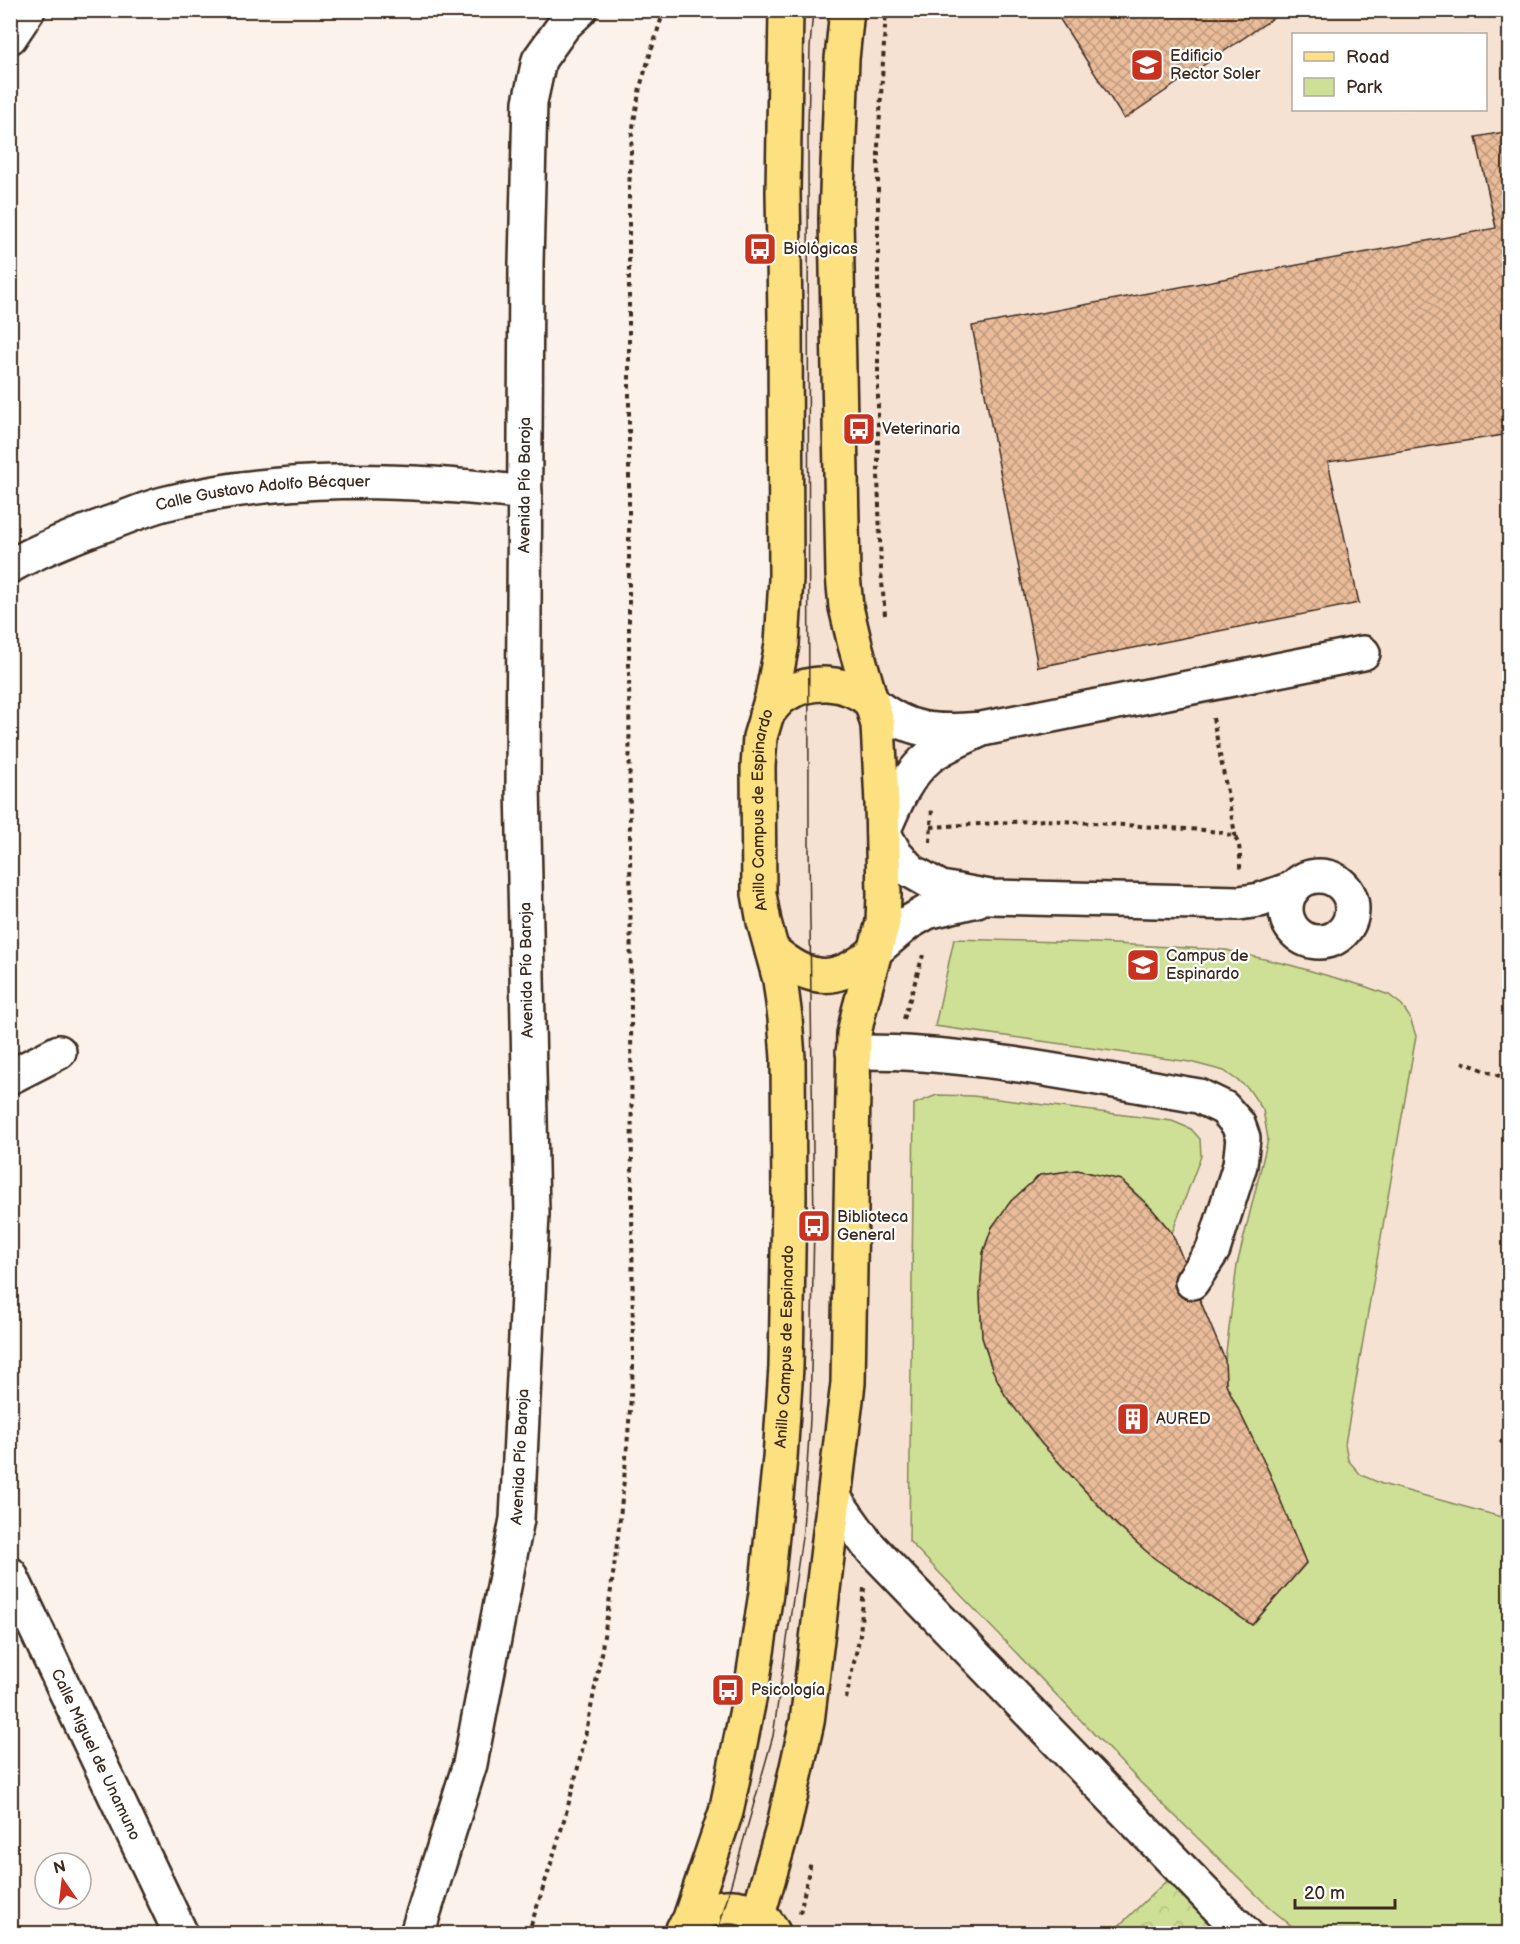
<svg xmlns="http://www.w3.org/2000/svg" width="1520" height="1944" font-family="'Balsamiq Sans',sans-serif">
<style>
.built{fill:#f6e2d3;fill-rule:evenodd}
.green{fill:#cee095;stroke:#84855a;stroke-width:1.5}
.forest{fill:url(#forest-crowns);stroke:#84855a;stroke-width:1.5}
.building{fill:url(#building-cross-hatch);stroke:#3b2a1e;stroke-width:1.5}
.lines{fill:none;stroke-linecap:round;stroke-linejoin:round}
.minor-casing{stroke:#3b2a1e;stroke-width:38}
.major-casing{stroke:#3b2a1e;stroke-width:38}
.path{stroke:#3b2a1e;stroke-width:4;stroke-dasharray:4.5 4.5;stroke-linecap:butt}
.minor{stroke:#fff;stroke-width:33}
.major{stroke:#fde080;stroke-width:33}
.tram{stroke:#3b2a1e;stroke-width:1.5}
.labels{text-anchor:middle;dominant-baseline:central;stroke-width:4.5;stroke-linejoin:round;paint-order:stroke}
.poi-label{font-size:16px;fill:#3b2a1e;stroke:#fff;text-anchor:start}
.street-label{font-size:16px;fill:#3b2a1e;stroke:#fff}
</style>
<defs>
<pattern id="forest-crowns" width="20" height="18" patternUnits="userSpaceOnUse" patternTransform="scale(1.5)"><rect width="20" height="18" fill="#cee095"/><path d="M2 6a3 3 0 1 1 6 0M12 15a3 3 0 1 1 6 0" fill="none" stroke="#b2c080"/></pattern>
<pattern id="building-cross-hatch" width="8" height="8" patternUnits="userSpaceOnUse" patternTransform="scale(1.5)"><rect width="8" height="8" fill="#eabc9a"/><path d="M0 0l8 8M0 8l8-8" fill="none" stroke="#bf997d"/></pattern>
</defs>
<rect width="100%" height="100%" fill="#fbf2eb"/>
<filter id="ink" filterUnits="userSpaceOnUse"><feTurbulence type="fractalNoise" baseFrequency=".0167" numOctaves="2"/><feDisplacementMap in="SourceGraphic" scale="12" xChannelSelector="R" yChannelSelector="G"/><feConvolveMatrix kernelMatrix="1 2 1 2 8 2 1 2 1" color-interpolation-filters="sRGB"/></filter>
<g filter="url(#ink)">
<path class="built" d="M786,11H1509V1933L681,1934L766,1593L780,980L766,715ZM1294,34H1486V110H1294Z"/>
<path class="green" d="M954,939L1096,943L1226,950L1290,965L1364,986L1389,995L1402,1005L1410,1018L1416,1036L1345,1444L1348,1460L1361,1475L1382,1484L1509,1519V1933H1300L1269,1907L1141,1783L909,1541L914,1104L937,1095L973,1096L1172,1121L1191,1129L1200,1139L1201,1156L1172,1233L1152,1209L1121,1180L1077,1170L1040,1175L1011,1201L992,1227L983,1253L980,1294L982,1337L992,1369L1041,1443L1116,1525L1154,1558L1252,1625L1306,1563L1269,1472L1226,1384L1225,1360L1237,1265L1268,1139L1263,1110L1248,1088L1224,1071L1190,1062L935,1026Z"/>
<path class="forest" d="M1180,1868L1246,1934H1110Z"/>
<path class="building" d="M1054,10H1285L1124,119Z
M1510,131V434L1328,462L1359,603L1038,667L972,326L1496,228L1476,137Z
M1077,1170L1121,1180L1152,1209L1172,1233L1225,1360L1226,1384L1269,1472L1306,1563L1252,1625L1154,1558L1117,1525L1041,1443L1005,1395L992,1369L982,1337L980,1294L983,1253L992,1227L1011,1201L1040,1175Z"/>
<g class="lines">
<defs>
<g id="minor">
<path d="M10,37L28,10"/>
<path id="s1" d="M10,566C41,549 74,536 107,524C125,518 144,509 163,504C281,474 405,478 525,493"/>
<path d="M871,702C910,734 935,732 982,729L1363,653"/>
<path d="M982,729C964,738 944,745 929,757C906,776 894,806 883,832L896,855L911,871L941,888L990,897L1239,903L1260,900L1294,888"/>
<circle cx="1319" cy="909" r="33"/>
<path d="M876,950L908,923L927,912L977,900"/>
<path d="M853,1052C966,1050 1087,1077 1199,1096L1224,1108L1238,1124L1243,1138L1240,1165L1213,1250L1192,1282"/>
<path d="M10,1077L59,1052"/>
<path d="M834,1498L867,1544L1218,1907L1246,1934"/>
<path id="s2" d="M10,1574L181,1934"/>
<path id="s3" d="M417,1934L470,1764L517,1519L532,1214L523,785L526,263L530,102L539,60L564,25L580,10"/>
</g>
<g id="major">
<path d="M766,715C771,709 776,702 782,697C810,678 846,680 871,702"/>
<path d="M772,950C810,984 839,984 876,950"/>
<path d="M758,1915L784,1825L807,1722L848,1383L854,1034L859,1011L883,922L884,895L882,803L878,725L855,645L846,607L843,575L836,218L842,59L847,10"/>
<path id="s4" d="M689,1921L726,1812L752,1685L766,1593L780,1458L786,1367L789,1197L788,1058L785,1018L780,980L764,922L759,894L758,767L760,737L772,697L782,644L786,579L785,318L783,191L786,10"/>
<path d="M683,1929C704,1900 757,1897 774,1934"/>
</g>
</defs>
<use href="#minor" class="minor-casing"/>
<use href="#major" class="major-casing"/>
<path class="path" d="M885,615L881,571L878,475V147L886,10
M1213,718L1236,839
M931,827L1045,820L1203,830C1236,835 1241,832 1240,869
M930,842L932,808
M904,1019L923,955
M1462,1062L1510,1080
M1500,1440L1510,1451
M846,1699L860,1635L864,1588
M800,1913L811,1861
M528,1934C549,1871 570,1806 584,1741C611,1618 625,1492 633,1366L629,670V190L632,133L640,87L664,10"/>
<use href="#minor" class="minor"/>
<use href="#major" class="major"/>
<path class="tram" d="M717,1934L773,1736L803,1530L810,1419L814,1226L809,847L808,128L810,47L813,10"/>
</g>
</g>
<defs>
<symbol id="university-square" viewBox="-11 -11 22 22"><rect x="-9" y="-9" width="18" height="18" rx="4" fill="#c8321e" stroke="#fff"/><path d="M0-5L7-2L0 1L-7-2ZM-4 1L0 2.5L4 1V4Q0 6-4 4Z" fill="#fff"/></symbol>
<symbol id="bus-square" viewBox="-11 -11 22 22"><rect x="-9" y="-9" width="18" height="18" rx="4" fill="#c8321e" stroke="#fff"/><path d="M-5-6H5V4H4V6H2V4H-2V6H-4V4H-5ZM-3.5-4V0h7V-4ZM-3.5 1.2v1.5H-2V1.2ZM2 1.2v1.5H3.5V1.2Z" fill="#fff"/></symbol>
<symbol id="building-square" viewBox="-11 -11 22 22"><rect x="-9" y="-9" width="18" height="18" rx="4" fill="#c8321e" stroke="#fff"/><path d="M-4-6H4V6H1V3H-1V6H-4ZM-2.5-4.3h1.7v1.8h-1.7ZM.8-4.3h1.7v1.8H.8ZM-2.5-1h1.7V.8h-1.7ZM.8-1h1.7V.8H.8Z" fill="#fff"/></symbol>
</defs>
<g fill-rule="evenodd">
<use href="#university-square" x="1128" y="46" width="38" height="38"/>
<use href="#bus-square" x="741" y="230" width="38" height="38"/>
<use href="#bus-square" x="840" y="410" width="38" height="38"/>
<use href="#university-square" x="1124" y="946" width="38" height="38"/>
<use href="#bus-square" x="795" y="1207" width="38" height="38"/>
<use href="#building-square" x="1114" y="1400" width="38" height="38"/>
<use href="#bus-square" x="709" y="1671" width="38" height="38"/>
</g>
<g class="labels">
<g class="poi-label">
<text x="1170" y="56">Edificio<tspan x="1170" dy="18">Rector Soler</tspan></text>
<text x="783" y="249">Biológicas</text>
<text x="882" y="429">Veterinaria</text>
<text x="1166" y="956">Campus de<tspan x="1166" dy="18">Espinardo</tspan></text>
<text x="837" y="1217">Biblioteca<tspan x="837" dy="18">General</tspan></text>
<text x="1156" y="1419">AURED</text>
<text x="751" y="1690">Psicología</text>
</g>
<g class="street-label">
<text stroke="none"><textPath href="#s3" startOffset="1462">Avenida Pío Baroja</textPath></text>
<text stroke="none"><textPath href="#s1" startOffset="266">Calle Gustavo Adolfo Bécquer</textPath></text>
<text stroke="none"><textPath href="#s4" startOffset="1125">Anillo Campus de Espinardo</textPath></text>
<text transform="translate(527 970) rotate(-91)">Avenida Pío Baroja</text>
<text stroke="none"><textPath href="#s4" startOffset="585">Anillo Campus de Espinardo</textPath></text>
<text stroke="none"><textPath href="#s3" startOffset="490">Avenida Pío Baroja</textPath></text>
<text stroke="none"><textPath href="#s2" startOffset="200">Calle Miguel de Unamuno</textPath></text>
</g>
</g>
<rect width="1520" height="1944" fill="none" stroke="#fff" stroke-width="36"/>
<rect x="18" y="18" width="1484" height="1908" fill="none" stroke="#3b2a1e" stroke-width="2" filter="url(#ink)"/>
<rect x="1292" y="33" width="195" height="78" fill="#ffffff" stroke="#b1aaa5" stroke-width="1.5"/>
<rect x="1304" y="52" width="30" height="9" fill="#fde080" stroke="#b1aaa5" stroke-width="1.5"/>
<text x="1346" y="63" font-size="18" fill="#3b2a1e">Road</text>
<rect x="1304" y="78" width="30" height="18" fill="#cee095" stroke="#b1aaa5" stroke-width="1.5"/>
<text x="1346" y="93" font-size="18" fill="#3b2a1e">Park</text>
<g transform="translate(63 1881) rotate(346)"><circle r="28" fill="#ffffff" stroke="#b1aaa5" stroke-width="1.5"/>
<path d="M0-4.5L10 22L0 15L-10 22Z" fill="#c8321e"/>
<text y="-9" font-size="16" font-weight="bold" text-anchor="middle" fill="#3b2a1e">N</text>
</g>
<path d="M1295 1899v9h100v-9" fill="none" stroke="#3b2a1e" stroke-width="3"/>
<text x="1304" y="1899" font-size="18" fill="#3b2a1e" stroke="#ffffff" stroke-width="4.5" paint-order="stroke">20 m</text>
</svg>
